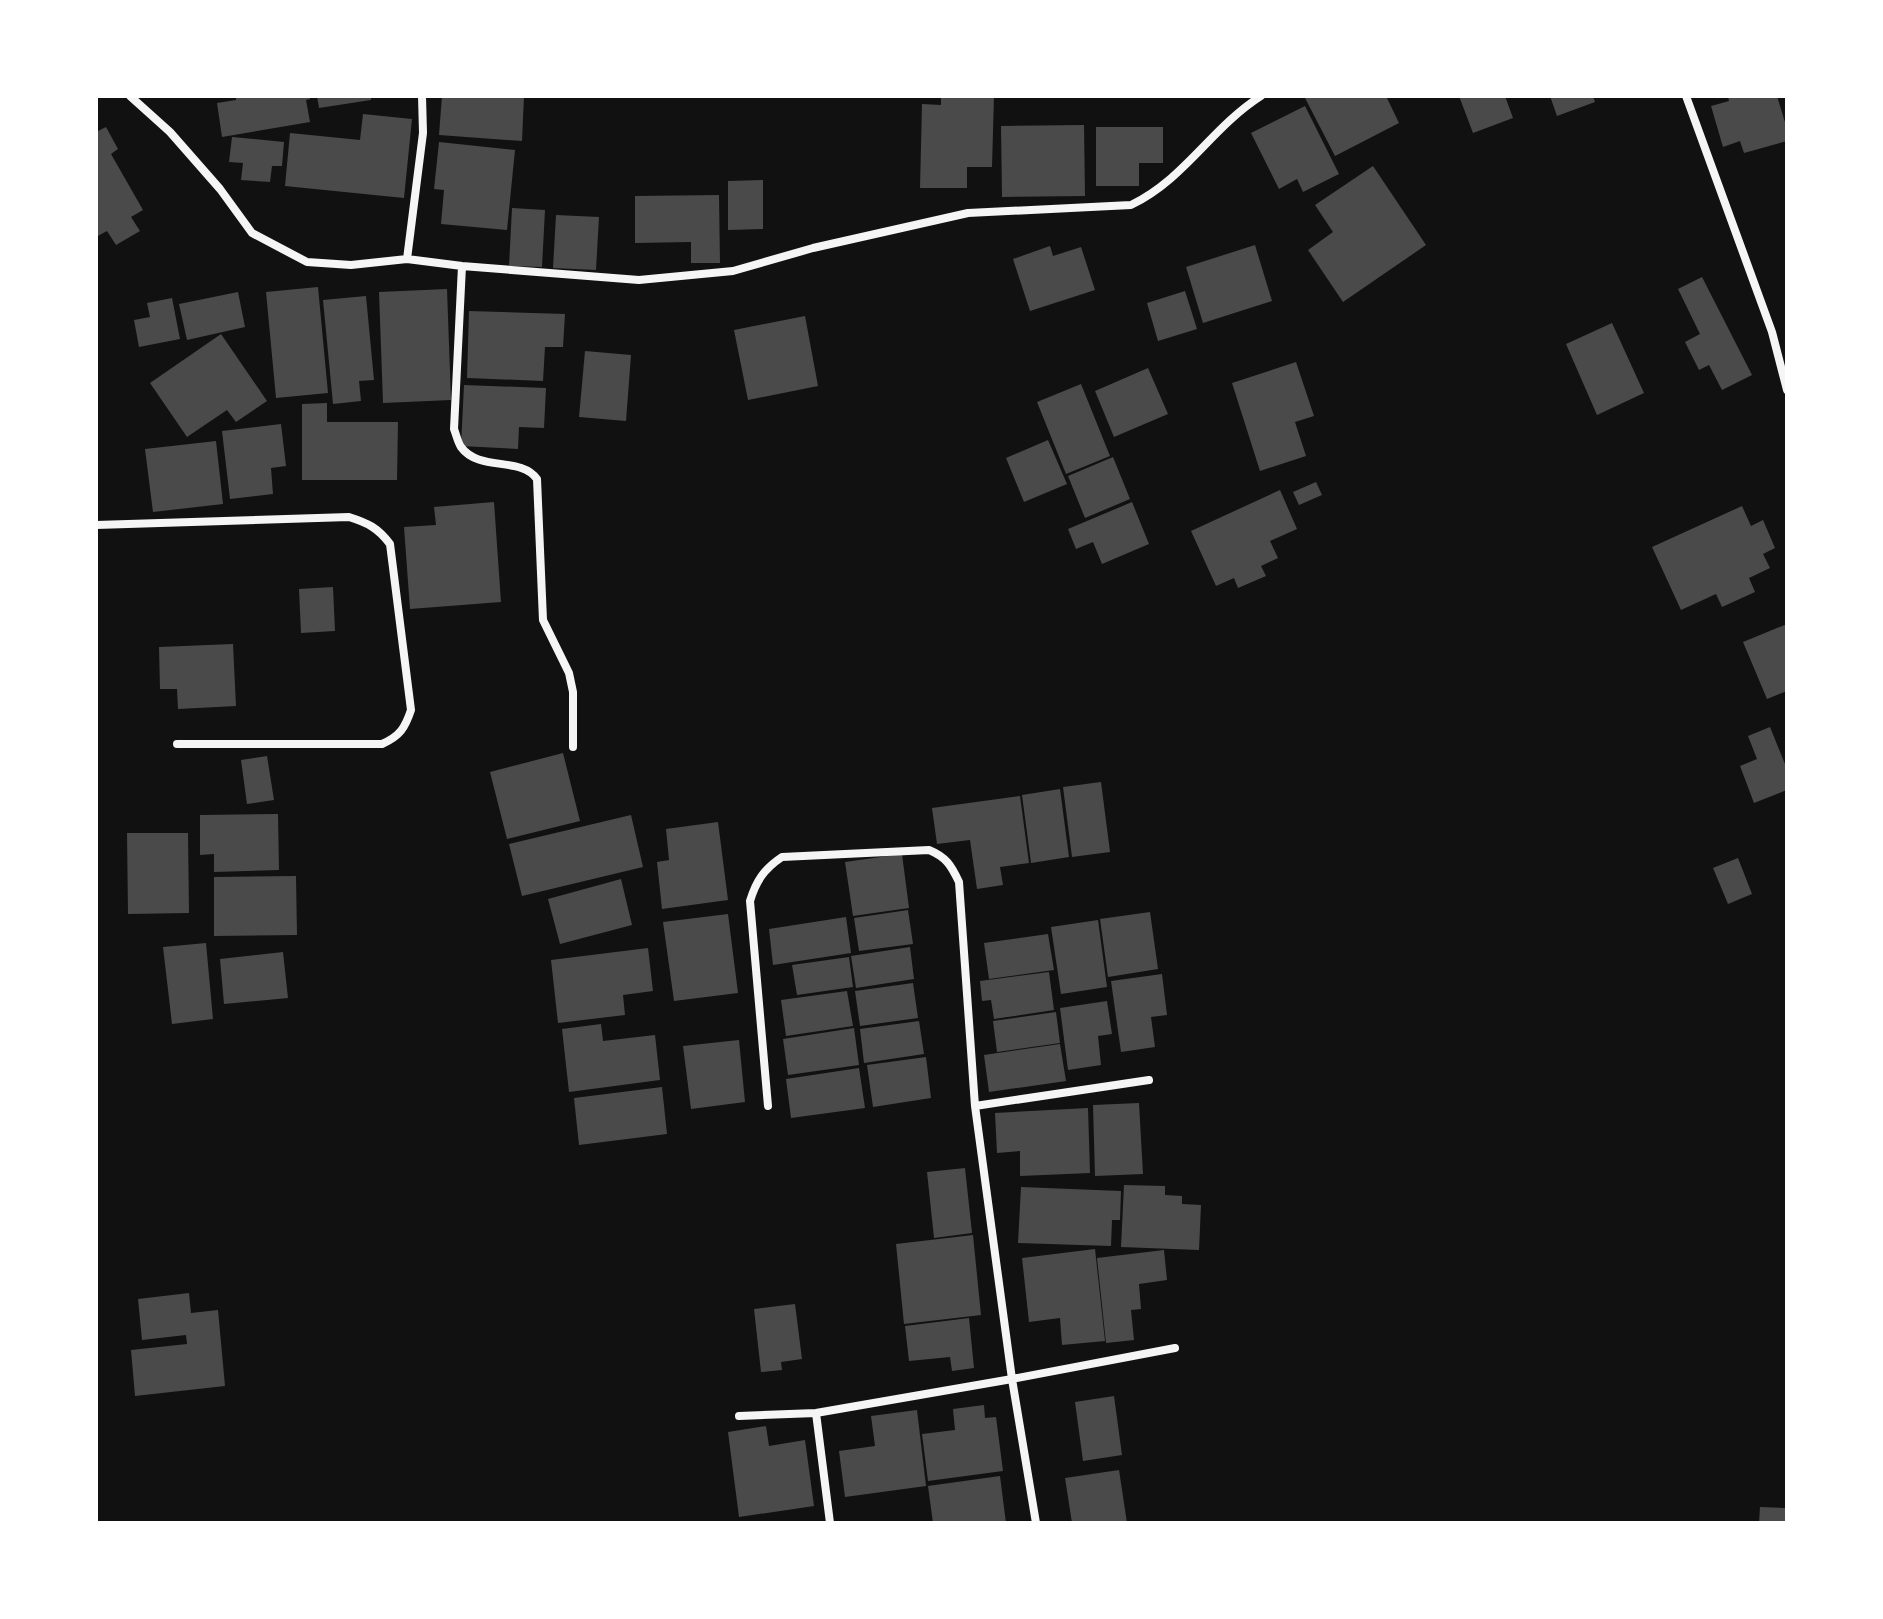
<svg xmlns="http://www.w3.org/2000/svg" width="1883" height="1619" font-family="'PT Sans',sans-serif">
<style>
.building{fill:#4a4a4a}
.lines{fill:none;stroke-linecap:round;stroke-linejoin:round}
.minor{stroke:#f5f5f5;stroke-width:8}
</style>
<rect width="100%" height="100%" fill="#111"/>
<path class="building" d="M236,96H310V99L306,100L310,122L222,137L217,103L236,100Z
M317,96H371V100L319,108Z
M442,96H524L522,141L439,135Z
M941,96H994L992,167H967V188H920L922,104L941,105Z
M1304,96H1386L1399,123L1335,156Z
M1459,96H1505L1513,118L1473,133Z
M1550,96H1593L1595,102L1557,116Z
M1728,96H1777L1787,129V141L1744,153L1740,141L1723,147L1711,106L1729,101Z
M1305,106L1339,174L1303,192L1297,179L1279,189L1251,133Z
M363,114L412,119L404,198L285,186L290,133L360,140Z
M1084,125L1085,196L1002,197L1001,126Z
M106,127L118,149L111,154L143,210L131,217L140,231L116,245L107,231L96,237V132Z
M1096,127H1163V163H1139V186H1096Z
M232,137L284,142L282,166H272L270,182L241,180L243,163L229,162Z
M439,142L515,150L507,230L441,224L444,190L434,189Z
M1373,166L1426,245L1343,302L1308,250L1333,232L1315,205Z
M763,180V229L728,230V181Z
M719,195L720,263H691V242L635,243V196Z
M512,208L545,210L542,267L509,266Z
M556,215L599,217L596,270L553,268Z
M1255,245L1272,301L1203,323L1186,267Z
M1050,246L1053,256L1081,247L1095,290L1030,311L1013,259Z
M1702,277L1752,375L1722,390L1709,365L1699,370L1685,342L1700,334L1678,289Z
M318,287L328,393L276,398L266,292Z
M447,289L451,400L383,403L379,292Z
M1185,291L1197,329L1158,341L1147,303Z
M238,292L245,327L187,340L179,304Z
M366,296L374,380L359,381L361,401L333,404L323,300Z
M172,298L180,339L139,347L134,320L150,317L147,303Z
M469,311L565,314L563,347H545L543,381L467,378Z
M805,316L818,386L748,400L734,330Z
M1612,323L1644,393L1597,415L1566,344Z
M221,334L267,401L236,422L227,410L187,437L150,383Z
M585,351L631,355L626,421L579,417Z
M1296,362L1314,416L1295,422L1306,456L1260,471L1232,383Z
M1148,368L1168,414L1114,437L1095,391Z
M1081,384L1110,456L1066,474L1037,402Z
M464,385L546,388L544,428L519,427L518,449L461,446Z
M327,403V422H398L397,480H302V404Z
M281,424L286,466L271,468L273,494L230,499L222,431Z
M1048,440L1067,484L1024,502L1006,458Z
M216,441L223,504L153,512L145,449Z
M1113,457L1130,499L1085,518L1068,476Z
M1316,482L1322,495L1299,505L1293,492Z
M1280,490L1297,529L1270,541L1278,558L1261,566L1266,576L1238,588L1234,578L1216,586L1191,531Z
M494,502L501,602L410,609L404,527L436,525L434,507Z
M1132,502L1149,544L1102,564L1093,542L1076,549L1068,529Z
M1742,506L1751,526L1763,520L1775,548L1763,554L1770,568L1749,578L1755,592L1722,607L1716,594L1681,610L1652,547Z
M333,587L335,631L301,633L299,589Z
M1787,624V691L1767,699L1743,642Z
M233,644L236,706L178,709L177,689H160L159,647Z
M1770,727L1787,769V790L1754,803L1740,766L1757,759L1748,736Z
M563,753L580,821L507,839L490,772Z
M267,756L274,800L247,804L241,760Z
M1101,782L1110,852L1072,857L1063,787Z
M1060,789L1069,857L1031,863L1022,795Z
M1020,796L1029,863L1000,867L1003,885L977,889L970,840L937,844L932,808Z
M278,814L279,870L214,872V854L200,855V815Z
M631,815L643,867L522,896L509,844Z
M718,822L728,900L662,909L657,862L669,860L666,829Z
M127,833H188L189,913L128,914Z
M902,854L909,908L853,916L845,862Z
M1738,858L1752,894L1728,904L1713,868Z
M296,876L297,935L214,936V877Z
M621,879L632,925L560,944L548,899Z
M908,910L913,944L859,951L854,918Z
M1150,912L1158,969L1108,977L1100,919Z
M728,914L738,993L674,1001L663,922Z
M846,917L851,953L773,965L769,929Z
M1098,920L1107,987L1061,994L1051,927Z
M1048,934L1054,970L989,979L984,943Z
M206,943L213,1019L172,1024L163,947Z
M910,947L914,979L856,988L851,956Z
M648,948L653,991L623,995L625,1015L558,1023L551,960Z
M283,952L288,998L224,1004L220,959Z
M849,957L853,987L797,995L792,965Z
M1049,972L1054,1010L994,1019L991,1000L982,1001L980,981Z
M1162,974L1167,1015L1151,1017L1155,1047L1121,1052L1111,981Z
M913,983L918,1018L860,1026L855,991Z
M847,991L853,1026L786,1036L781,1000Z
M1107,1001L1112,1034L1098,1036L1101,1065L1068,1070L1060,1008Z
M1056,1012L1060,1043L997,1052L993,1021Z
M919,1021L924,1054L864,1063L860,1029Z
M601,1024L603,1041L655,1035L660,1080L569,1092L562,1029Z
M854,1028L859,1065L788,1075L783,1039Z
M739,1040L745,1102L691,1109L683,1046Z
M1060,1044L1066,1081L989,1092L984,1055Z
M926,1057L931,1098L873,1107L867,1065Z
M859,1068L865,1108L791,1118L786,1079Z
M662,1087L667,1134L579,1145L574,1098Z
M1139,1103L1143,1174L1095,1176L1093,1105Z
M1088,1108L1090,1173L1020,1176V1151L997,1153L995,1113Z
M965,1168L972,1233L934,1238L927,1172Z
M1124,1185L1165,1186V1195L1182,1196V1204L1201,1205L1199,1250L1121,1247Z
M1021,1187L1121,1191L1120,1220H1112L1111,1246L1018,1243Z
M973,1235L981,1315L904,1324L896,1244Z
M1095,1249L1105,1341L1062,1345L1060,1318L1029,1322L1022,1258Z
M1164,1250L1167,1280L1139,1284L1141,1309L1131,1310L1134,1340L1106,1343L1097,1258Z
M189,1293L191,1313L218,1310L225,1386L135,1396L131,1350L187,1344L186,1335L142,1340L138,1299Z
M795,1304L802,1359L781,1362L782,1370L761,1372L754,1309Z
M969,1318L974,1368L952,1371L950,1357L909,1361L905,1326Z
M1114,1396L1122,1455L1083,1461L1075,1402Z
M984,1405L985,1418L996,1417L1003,1471L928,1481L922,1434L955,1430L953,1409Z
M917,1410L926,1486L845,1497L839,1451L875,1446L871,1416Z
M766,1426L769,1446L805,1440L814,1506L739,1517L728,1432Z
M1119,1470L1127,1523H1072L1065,1478Z
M1000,1476L1006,1523H933L928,1486Z
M1760,1507L1787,1508V1523H1759Z"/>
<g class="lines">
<path class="minor" d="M130,96L170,132L220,189L252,233L307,262L351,265L407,259L462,266L639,280L733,271L813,248L968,213L1131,205C1185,179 1211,128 1261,96
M1686,96L1772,332L1787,390
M407,259L423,133L422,96
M462,266L454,429C456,434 458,443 461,447C479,472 521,456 537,479L543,620L569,673L573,692V747
M96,525L349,517C368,523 378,528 390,544L411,710C405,728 400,736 382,744H177
M768,1106L750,901C756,881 764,869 782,857L929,850C946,857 951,865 959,882L975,1106L1012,1379L1036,1523
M975,1106L1149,1080
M816,1413L830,1523
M739,1416L816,1413L1012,1379L1175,1348"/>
</g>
<rect width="1883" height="1619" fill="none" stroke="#ffffff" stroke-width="196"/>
</svg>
